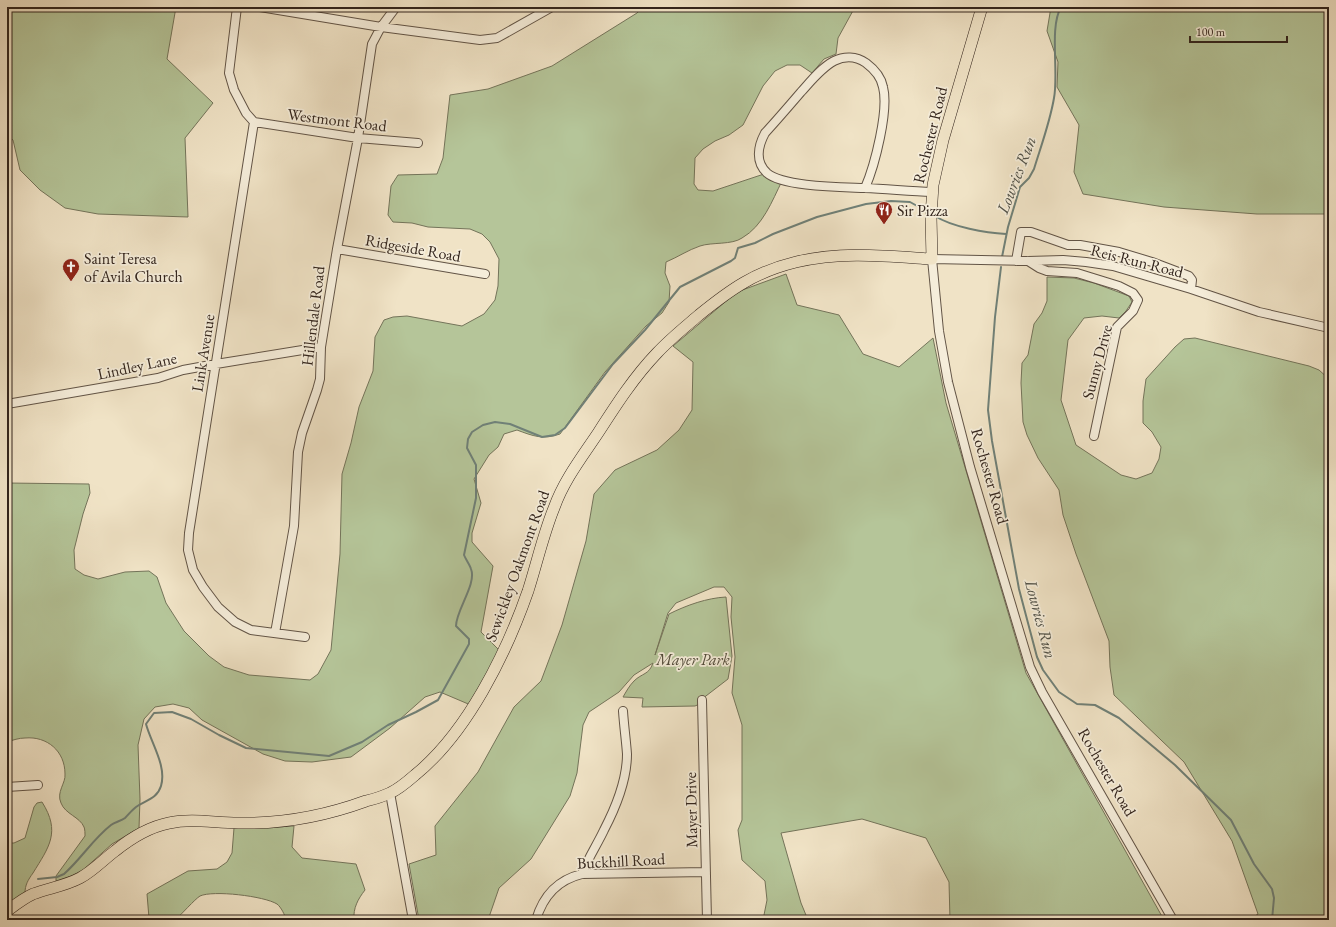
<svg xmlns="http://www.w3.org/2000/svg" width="1336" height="927" font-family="'EB Garamond',serif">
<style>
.green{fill:#b5c599;stroke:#74745a}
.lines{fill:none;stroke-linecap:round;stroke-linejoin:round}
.stream{stroke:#708077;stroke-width:2}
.minor-casing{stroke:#625446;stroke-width:10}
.major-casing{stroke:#32241c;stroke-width:12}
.minor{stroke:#f5edda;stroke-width:8}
.major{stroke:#f0e3c6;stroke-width:11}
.labels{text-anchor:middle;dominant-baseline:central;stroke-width:3.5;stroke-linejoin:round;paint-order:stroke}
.street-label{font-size:16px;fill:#32241c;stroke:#f5edda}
.poi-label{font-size:16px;fill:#32241c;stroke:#f5edda;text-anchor:start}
.park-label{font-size:16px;font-style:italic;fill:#534c3b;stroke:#f5edda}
.water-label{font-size:17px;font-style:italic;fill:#515249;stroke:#f5edda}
</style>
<rect width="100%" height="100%" fill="#f0e3c6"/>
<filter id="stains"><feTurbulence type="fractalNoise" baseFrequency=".005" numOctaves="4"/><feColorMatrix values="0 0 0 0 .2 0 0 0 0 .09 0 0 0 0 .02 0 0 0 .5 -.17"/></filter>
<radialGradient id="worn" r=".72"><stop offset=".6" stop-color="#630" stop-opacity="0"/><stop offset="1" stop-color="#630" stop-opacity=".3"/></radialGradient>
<path class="green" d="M7,7H176L167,59L213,103L185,138L188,217L98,214L65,208L40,190L20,170L13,140L7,135Z
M643,7H855L838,38L836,54L824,59L812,73L800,65H787L775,71L763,86L743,125L729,135L715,141L703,149L695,158L694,184L698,190L713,191L767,173L782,181C772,201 763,226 742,238C732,245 712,242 700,246C688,250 678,257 666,262L665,273L670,286L669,302L662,313L646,326L605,372L560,434C543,440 533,436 517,430L504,434L498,447L489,455L474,479L481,503L472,533V542L493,566L481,632L502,653L473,706L440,692L425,697L390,728L351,757L312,762L285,761L263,754L202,720L189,708L173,704L155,707L144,719L138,745L140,799L139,828L112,844L83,870L71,876L56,881V876L85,836C85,834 85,829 84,827C80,817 65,814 61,803C56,792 66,783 65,774C65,751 47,736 25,738C19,738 13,740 7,742V483L89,484L90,493L83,514L74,550L75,569L84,575L98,579L125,572L149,571L157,577L166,603L184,631L209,656L224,667L249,675L310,680L318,674L331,650L340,554L342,474L351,443L359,407L373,371L375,337L384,320L393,317L407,316L462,326L484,314L495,300L498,286L499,259L490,242L482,234L470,229L428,227L412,223L393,222L388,215L391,186L398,175L437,174L443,158L450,95L488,89L552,66L637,13Z
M1051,7H1329V214H1257L1164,207L1083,194L1074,172L1079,125L1057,87L1058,62L1047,31Z
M786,274L797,305L839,315L863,354L899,367L933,338L946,403L1026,673L1164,920H950L949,882L926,838L862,819L781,833L801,903L808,920H763L767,900L765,881L742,860L738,830L742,820V725L732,693L735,657L731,617L732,597L724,587H714L676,603L668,613L655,655L669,614C687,605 707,598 726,597L732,656L728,679L702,699V703L695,706L642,707L643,698L623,697C626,692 629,686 634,681C642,673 649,675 653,663L634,675L619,692L589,712L583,725L577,773L570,796L531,859L499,888L488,920H419L409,864L436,855L435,826L478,772L514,707L541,681L562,625L586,541L594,494L615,470L657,450L679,430L692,410L693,362L673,346L737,292Z
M1047,277L1074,278L1094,283L1129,296L1132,302L1126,311L1119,318L1102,316L1084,318L1068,340L1061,400L1076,445L1121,475L1136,479L1152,473L1159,459L1161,447L1152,432L1143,423V401L1146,379L1175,347L1184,339L1195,338L1309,366L1319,370L1329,379V590L1325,601L1329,610V920H1249L1258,914L1232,841L1184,762L1114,695L1110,667L1109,641L1076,554L1063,515L1059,490L1038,458L1027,435L1023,422L1021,383L1022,363L1028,355L1034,324L1042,313L1047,301Z
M42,802C61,832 49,847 33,873C28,880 25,885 25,893L7,904V843H14L25,838L34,807L37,803Z
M294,826L292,847L302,858L356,864L365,890C358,899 353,908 354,920H286C285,915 281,907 277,904C264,896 213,890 200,896C195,899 181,915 175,920H155L149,918L147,894L188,871L217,869L227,862L232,853L234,828Z"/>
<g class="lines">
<path class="stream" d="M935,216C952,227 986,233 1006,234
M1002,257L1008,227L1020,187L1029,178L1034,169C1041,146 1050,122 1054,98C1059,72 1049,28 1061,7
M1001,267L995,317L988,410L992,441L1019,589L1037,657L1043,670L1059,692L1077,704L1095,705L1119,718L1175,765L1231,820L1254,864L1272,889L1274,898L1272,920
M38,879L57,877L64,874C81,859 93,839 111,825C115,822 121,821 125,818C129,814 132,810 136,807C146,800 157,799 161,786C167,766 151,743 146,724L154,713L172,712L191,719L219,735L246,748L329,756L362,742L388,725L416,712L438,700L469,644V639L456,626C456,610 477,584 471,569C470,565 466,560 464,555L476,498V465L467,448L468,439L472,432L483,425L495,422L510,424L542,437L555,435L565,428L613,364L645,330L680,287L731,261L735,258L738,248L755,243L773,234L817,217L866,204L891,201L910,202L928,212"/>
<defs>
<path id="minor" d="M237,7L229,73L234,90L246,113L254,122L189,533L188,550L193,570L203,587L218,607L235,622L251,630L305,637
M260,7L381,27L480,40L497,38L552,7
M254,122L358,138L418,143
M865,188C875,165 889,110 883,87C881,76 874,69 866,63C856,56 844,56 834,61C821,68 811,81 801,92C789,106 777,120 765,133C758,146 755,162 767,173C783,187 842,187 865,188C887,189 909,191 932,192
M337,249L485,274
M1016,261L1021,232H1031L1068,245H1080L1119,252L1152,262L1189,276L1192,280L1191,289
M1028,261L1039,268L1047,271L1077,273L1119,286L1133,293L1138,300L1133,311L1117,327L1094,436
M7,404L158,378L183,370L216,364L321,347
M275,633L294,526L298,452L302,433L317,390L320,379L321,347L337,249L358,138L372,44L381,27L396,7
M702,700L707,920
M7,787L38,785
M390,793L413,920
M582,874C588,858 597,845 604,830C616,807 627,781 627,754C626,740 624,726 623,711
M536,920C543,896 557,880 582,874L706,872
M1173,920L1042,692L1030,667L970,467L948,382L939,331L932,259L1028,261L1063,260L1086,262L1113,266L1191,289L1259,312L1329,328"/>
<path id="major" d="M7,911C15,905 24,898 33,894C49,888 65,886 80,878C93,871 103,860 115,851C131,838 149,827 169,823C192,818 215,823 238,823C282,824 325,816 366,801C374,799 382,797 390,793C399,789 407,782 415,775C467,733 506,654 528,591C537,563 543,535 554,508C564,480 582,457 598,433C616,405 634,377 657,353C670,339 685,327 699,315C731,289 755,272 796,262C842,251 886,256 932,259L931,217L933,185L943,140L982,7"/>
</defs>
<use href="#minor" class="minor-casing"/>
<use href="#major" class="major-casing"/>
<use href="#minor" class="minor"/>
<use href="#major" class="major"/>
</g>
<defs>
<symbol id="restaurant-pin" viewBox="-11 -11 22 30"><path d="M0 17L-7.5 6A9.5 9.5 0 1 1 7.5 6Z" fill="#8f2418" stroke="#f5edda"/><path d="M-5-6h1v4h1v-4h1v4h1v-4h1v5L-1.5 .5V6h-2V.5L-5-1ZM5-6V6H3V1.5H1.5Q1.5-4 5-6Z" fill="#fff"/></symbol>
<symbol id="church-pin" viewBox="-11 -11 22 30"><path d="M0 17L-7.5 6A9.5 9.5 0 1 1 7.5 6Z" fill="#8f2418" stroke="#f5edda"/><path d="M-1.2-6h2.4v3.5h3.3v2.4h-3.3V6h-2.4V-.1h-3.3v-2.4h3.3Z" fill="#fff"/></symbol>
</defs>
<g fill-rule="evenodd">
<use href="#restaurant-pin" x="874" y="200" width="20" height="27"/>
<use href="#church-pin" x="61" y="257" width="20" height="27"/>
</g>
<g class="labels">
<g class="street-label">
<text transform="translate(337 120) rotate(7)">Westmont Road</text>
<text transform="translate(930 135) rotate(-76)">Rochester Road</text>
<text transform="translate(413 248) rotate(10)">Ridgeside Road</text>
<text transform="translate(1137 261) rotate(14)">Reis Run Road</text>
<text transform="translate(313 316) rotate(-83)">Hillendale Road</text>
<text transform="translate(203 353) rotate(-81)">Link Avenue</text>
<text transform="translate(1097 362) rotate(-75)">Sunny Drive</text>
<text transform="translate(137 366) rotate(-12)">Lindley Lane</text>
<text transform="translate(990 476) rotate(74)">Rochester Road</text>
<text transform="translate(517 566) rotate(-70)">Sewickley Oakmont Road</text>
<text transform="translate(1107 772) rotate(60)">Rochester Road</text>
<text transform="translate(691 810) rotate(-91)">Mayer Drive</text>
<text transform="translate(621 861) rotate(-3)">Buckhill Road</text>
</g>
<g class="poi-label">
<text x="897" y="210">Sir Pizza</text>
<text x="84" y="258">Saint Teresa<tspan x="84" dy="18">of Avila Church</tspan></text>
</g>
<g class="park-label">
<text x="693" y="659">Mayer Park</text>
</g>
<g class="water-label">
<text transform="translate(1016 175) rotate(-69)">Lowries Run</text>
<text transform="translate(1041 619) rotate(75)">Lowries Run</text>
</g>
</g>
<rect width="1336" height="927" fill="none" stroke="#f0e3c6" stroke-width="24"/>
<rect x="8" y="8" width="1320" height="911" fill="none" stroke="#32241c" stroke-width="2"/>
<rect x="12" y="12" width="1312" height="903" fill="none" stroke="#32241c"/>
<path d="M1190 36v6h97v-6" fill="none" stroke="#32241c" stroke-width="2"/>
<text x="1196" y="36" font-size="12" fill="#32241c" stroke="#f5edda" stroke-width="3" paint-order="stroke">100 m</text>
<rect width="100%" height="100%" filter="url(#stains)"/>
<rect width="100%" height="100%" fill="url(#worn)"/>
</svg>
